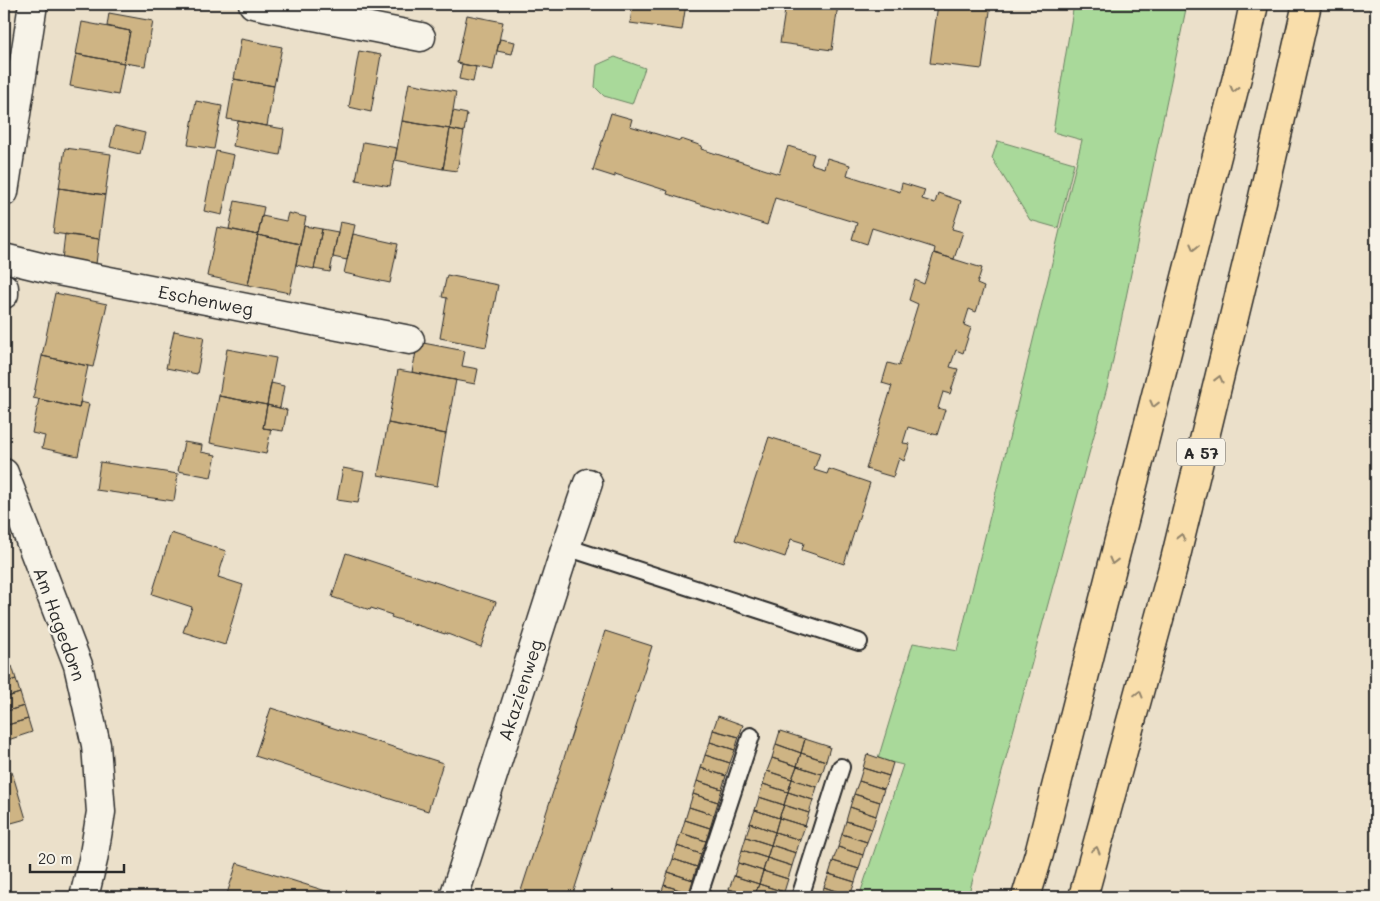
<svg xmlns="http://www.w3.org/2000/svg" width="1380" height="901" font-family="Mali,sans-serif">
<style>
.green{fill:#a9d99a;stroke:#6a8262}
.building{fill:#ceb484;stroke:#2b2b2b}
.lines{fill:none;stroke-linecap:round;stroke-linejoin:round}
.service-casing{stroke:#2b2b2b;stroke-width:20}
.minor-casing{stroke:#2b2b2b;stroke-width:31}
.motorway-casing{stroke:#2b2b2b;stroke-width:31}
.service{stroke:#f7f3e8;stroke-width:16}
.minor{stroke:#f7f3e8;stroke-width:28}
.motorway{stroke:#f9deab;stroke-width:28}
.oneway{stroke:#92846b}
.labels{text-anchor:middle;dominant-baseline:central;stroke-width:4.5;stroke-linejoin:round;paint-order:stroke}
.shield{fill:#f7f3e8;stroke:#686764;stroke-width:1}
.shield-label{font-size:16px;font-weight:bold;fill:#2b2b2b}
.street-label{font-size:18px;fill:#2b2b2b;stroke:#f7f3e8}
</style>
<rect width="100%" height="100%" fill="#ebe0ca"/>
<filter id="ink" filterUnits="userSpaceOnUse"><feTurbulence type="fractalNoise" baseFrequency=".02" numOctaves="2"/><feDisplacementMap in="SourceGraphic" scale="10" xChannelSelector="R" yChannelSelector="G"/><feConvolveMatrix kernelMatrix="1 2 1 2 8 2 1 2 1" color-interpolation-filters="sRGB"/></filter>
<g filter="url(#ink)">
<path class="green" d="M1074,4H1187L1108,384L968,897H859L903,765L878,759L913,643L957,651L1082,140L1053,132Z
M615,57L645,68L632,104L604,96L595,87L597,65Z
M998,141L1074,163L1058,228L1030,220L992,158Z"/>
<path class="building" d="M633,4H686L682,30L630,23Z
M786,4H838L832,50L780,43Z
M938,4H991L982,69L930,63Z
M109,13L153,21L145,66L124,63L130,31L107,26Z
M467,15L503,22L493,70L457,63Z
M82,22L130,31L124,63L76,54Z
M241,39L282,47L274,86L234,79Z
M500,39L515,42L512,54L497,51Z
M359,51L381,55L371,112L349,107Z
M76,54L124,63L118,95L70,86Z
M462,64L476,67L473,82L459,79Z
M234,79L274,86L267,126L227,119Z
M409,83L456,92L450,129L402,121Z
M196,101L222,106L214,149L188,145Z
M453,111L467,114L464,132L450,129Z
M611,113L632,119L630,126L680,141L681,139L702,146L701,149L779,174L788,146L814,154L811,164L824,168L827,158L850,165L847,175L900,192L902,183L925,190L922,199L935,203L938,193L961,201L952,229L963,232L954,259L934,253L935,248L872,228L867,244L852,239L857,223L775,198L767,225L667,194L668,191L615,174V177L593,170Z
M238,121L284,129L280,155L233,146Z
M402,121L450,129L443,169L395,160Z
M115,126L145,133L140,154L110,147Z
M450,129L464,132L457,171L443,169Z
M363,142L397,148L390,186L356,180Z
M65,148L111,154L105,195L59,188Z
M216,151L234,155L222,215L204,211Z
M59,188L105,195L99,239L53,233Z
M235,201L264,207L258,235L229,229Z
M288,213L306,217L300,244L258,235L262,216L286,221Z
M340,222L355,225L347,260L333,257Z
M304,226L322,229L314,269L296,265Z
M217,227L258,235L248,285L207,276Z
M322,229L338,232L330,272L314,269Z
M65,234L99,239L96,264L62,260Z
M353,234L398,244L390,283L344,273Z
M258,235L300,244L290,293L248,285Z
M934,253L982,268L977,284L984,287L976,312L969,309L964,325L971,328L963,353L956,350L950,367L958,369L950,394L943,392L938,408L945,410L937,435L908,427L903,443L910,444L904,461L899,458L893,477L866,469L892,386L882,383L888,363L899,366L918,304L909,300L915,280L924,284Z
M447,275L498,285L486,347L440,338L447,298L442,297Z
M55,293L107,304L93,367L42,356Z
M174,331L204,337L197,374L166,368Z
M418,342L465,351L462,366L478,369L475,384L412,372Z
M227,349L276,358L267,405L219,396Z
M42,356L88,366L79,408L33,398Z
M398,370L456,380L446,434L388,423Z
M271,383L284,386L280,408L267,405Z
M219,396L267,405L263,428L271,429L266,454L210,443Z
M39,399L79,408L80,402L89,404L78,456L42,448L45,436L32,433Z
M267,405L287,410L283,431L263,428Z
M388,423L446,434L437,486L378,475Z
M769,437L820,453L814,470L827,474L829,469L870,483L844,564L802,550L804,543L791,539L785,557L735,540Z
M184,442L202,445L201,452L216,455L211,477L178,471Z
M100,462L178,474L174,501L96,490Z
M343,468L364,472L358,503L337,500Z
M171,533L226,551L218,577L243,585L225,645L183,632L192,607L152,594Z
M346,553L496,602L481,647L445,633V634L391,617L392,615L371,608L370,610L332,597Z
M605,631L652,646L572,897H519Z
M12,666L16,679L4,683V669Z
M16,679L20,693L4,698V683Z
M20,693L24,706L4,712V698Z
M24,706L28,719L4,726V712Z
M271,708L443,763L428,811L255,756Z
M718,716L743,725L739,737L713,730Z
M28,719L32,732L8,740L4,726Z
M713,730L739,737L735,750L710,742Z
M780,731L805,739L801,753L776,744Z
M805,739L830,747L826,761L801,753Z
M710,742L735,750L730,763L705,755Z
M776,744L801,753L797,766L772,758Z
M801,753L826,761L822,774L797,766Z
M867,754L893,763L889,776L863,768Z
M705,755L730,763L726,776L701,768Z
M772,758L797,766L792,779L767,771Z
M797,766L822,774L817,787L792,779Z
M701,768L726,776L722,789L697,781Z
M863,768L889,776L884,789L859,781Z
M767,771L792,779L788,792L763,784Z
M12,772L26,819L4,825V774Z
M792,779L817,787L813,800L788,792Z
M697,781L722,789L718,802L693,794Z
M859,781L884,789L880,802L854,794Z
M763,784L788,792L784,805L759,797Z
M788,792L813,800L809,813L784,805Z
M693,794L718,802L714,815L689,807Z
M854,794L880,802L876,816L850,807Z
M759,797L784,805L779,818L755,810Z
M784,805L809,813L805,826L779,818Z
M689,807L714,815L710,828L685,820Z
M850,807L876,816L872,829L846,821Z
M755,810L779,818L775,832L750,823Z
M779,818L805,826L800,840L775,832Z
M685,820L710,828L706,841L681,833Z
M846,821L872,829L867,842L842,834Z
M750,823L775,832L771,845L746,837Z
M775,832L800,840L796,853L771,845Z
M681,833L706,841L701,854L677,846Z
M842,834L867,842L863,855L838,847Z
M746,837L771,845L767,858L742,850Z
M771,845L796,853L792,866L767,858Z
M677,846L701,854L697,867L673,859Z
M838,847L863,855L859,869L833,861Z
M742,850L767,858L763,871L738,863Z
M767,858L792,866L788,879L763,871Z
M673,859L697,867L693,880L668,872Z
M833,861L859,869L855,882L829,874Z
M237,863L345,897H226Z
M738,863L763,871L759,884L734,876Z
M763,871L788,879L784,892L759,884Z
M668,872L693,880L689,893L664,885Z
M829,874L855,882L850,896L824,887Z
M734,876L759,884L754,897L729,889Z
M759,884L784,892L782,897H754Z
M664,885L689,893L688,897H660Z
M824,887L850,896V897H821Z
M729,889L754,897H727Z"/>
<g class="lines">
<defs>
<path id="service" d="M566,547L859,642
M698,897L751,736
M800,897L841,767"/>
<path id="minor" d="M253,4L421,37
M4,192L33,4
M4,258L53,270L410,340
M4,288V294
M4,473L78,665L96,745L101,812L93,860L84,897
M454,897L566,547L588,483"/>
<path id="motorway" d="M1026,897L1039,854L1246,42L1254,4
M1083,897L1174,564L1261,206L1307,4"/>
</defs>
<use href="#service" class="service-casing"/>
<use href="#minor" class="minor-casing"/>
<use href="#motorway" class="motorway-casing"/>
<use href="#service" class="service"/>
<use href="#minor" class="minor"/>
<use href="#motorway" class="motorway"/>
</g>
<defs><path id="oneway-chevron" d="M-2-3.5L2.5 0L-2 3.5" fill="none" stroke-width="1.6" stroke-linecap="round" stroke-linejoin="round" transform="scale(1.25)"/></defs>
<g class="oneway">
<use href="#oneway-chevron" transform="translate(1234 89) rotate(104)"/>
<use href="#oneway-chevron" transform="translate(1194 247) rotate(104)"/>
<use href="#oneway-chevron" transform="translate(1219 379) rotate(-76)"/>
<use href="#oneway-chevron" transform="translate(1154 404) rotate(104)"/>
<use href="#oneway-chevron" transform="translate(1181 537) rotate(-76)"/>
<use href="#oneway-chevron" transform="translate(1113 561) rotate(104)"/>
<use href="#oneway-chevron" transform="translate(1139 694) rotate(-75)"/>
<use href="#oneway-chevron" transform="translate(1096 850) rotate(-75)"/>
</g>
</g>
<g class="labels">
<rect class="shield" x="1177" y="438.5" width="48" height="27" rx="4"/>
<g class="shield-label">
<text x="1201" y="452">A 57</text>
</g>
<g class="street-label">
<text transform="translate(206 300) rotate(11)">Eschenweg</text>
<text transform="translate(60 624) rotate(70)">Am Hagedorn</text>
<text transform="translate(520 690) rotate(-72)">Akazienweg</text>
</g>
</g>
<rect width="1380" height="901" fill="none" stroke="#f7f3e8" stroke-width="20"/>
<rect x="10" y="10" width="1360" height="881" fill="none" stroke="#2b2b2b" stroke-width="2" filter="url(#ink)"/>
<path d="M30 864v8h94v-8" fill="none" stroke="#2b2b2b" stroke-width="2.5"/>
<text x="38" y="864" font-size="15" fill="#2b2b2b" stroke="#f7f3e8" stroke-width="4" paint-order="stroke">20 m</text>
</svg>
